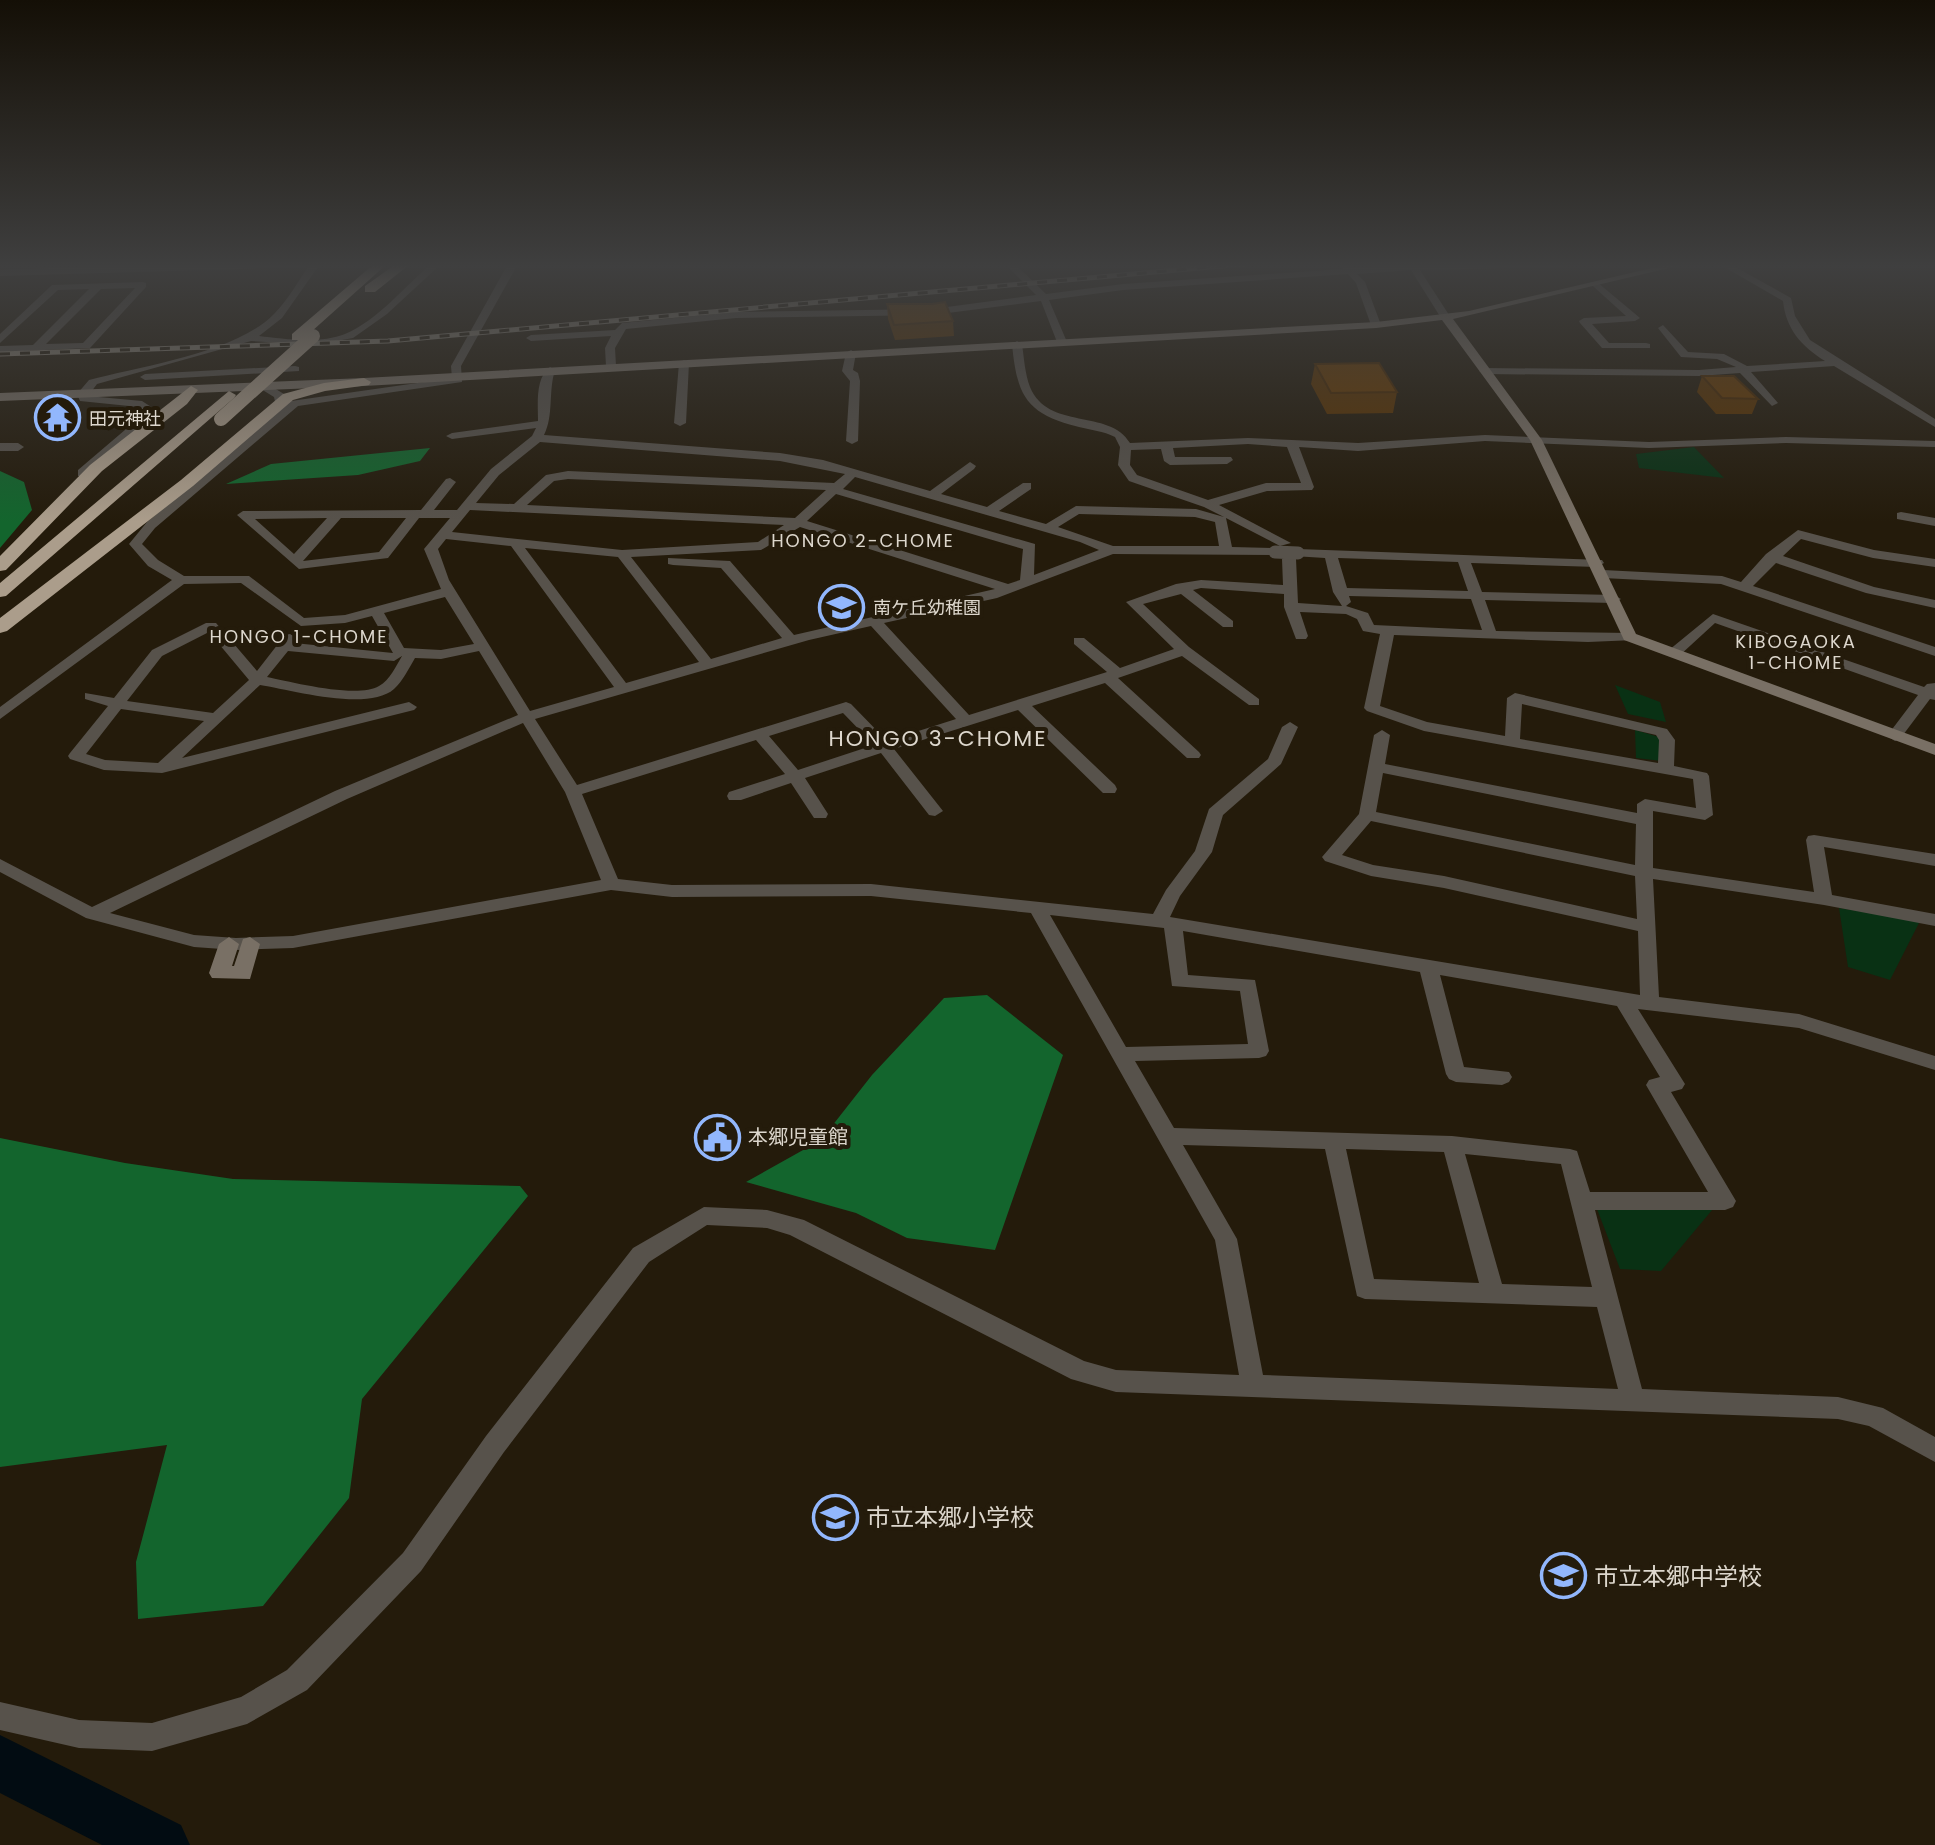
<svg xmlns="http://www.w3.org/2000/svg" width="1935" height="1845" font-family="Poppins,'Noto Sans JP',sans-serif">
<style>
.green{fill:#093114}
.forest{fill:#13652d}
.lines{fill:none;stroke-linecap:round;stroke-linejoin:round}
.river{fill:#020c12;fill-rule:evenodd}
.street{fill:#57524b;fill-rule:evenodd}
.secondary{fill:#797065;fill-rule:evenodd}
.highway{fill:#ab9d8b;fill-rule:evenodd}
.rail-casing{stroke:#8b8477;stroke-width:5}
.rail{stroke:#241b0b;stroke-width:3;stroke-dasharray:10;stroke-linecap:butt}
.street-bridge{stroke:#57524b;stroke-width:13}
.highway-bridge{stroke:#ab9d8b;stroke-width:14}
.wall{fill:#5b3300}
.building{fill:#6a3b00;stroke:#4a2900;stroke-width:2}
.labels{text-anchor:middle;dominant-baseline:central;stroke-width:8;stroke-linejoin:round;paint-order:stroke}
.far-poi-label{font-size:18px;fill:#ddd7cd;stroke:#241b0b;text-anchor:start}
.far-neighbourhood-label{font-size:18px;letter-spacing:2px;fill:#ddd7cd;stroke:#241b0b}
.poi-label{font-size:20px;fill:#ddd7cd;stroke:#241b0b;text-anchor:start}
.neighbourhood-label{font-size:22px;letter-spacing:2px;fill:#ddd7cd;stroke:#241b0b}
.near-poi-label{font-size:24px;fill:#ddd7cd;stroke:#241b0b;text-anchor:start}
</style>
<rect width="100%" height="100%" fill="#241b0b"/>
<path class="green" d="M1694,447L1724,478L1639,468L1636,454Z
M1615,685L1660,702L1666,722L1628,714Z
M1635,730L1659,737L1662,761L1636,758Z
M1839,908L1920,921L1890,980L1848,967Z
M1718,1203L1661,1271L1620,1269L1597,1209Z"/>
<path class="forest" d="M430,448L420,461L358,475L226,484L271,464Z
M0,471L24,482L32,510L0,548Z
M987,995L1063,1055L995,1250L907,1238L856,1213L746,1182L821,1140L872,1075L944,998Z
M0,1138L125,1163L233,1179L520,1186L528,1196L362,1399L349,1498L263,1606L138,1619L136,1562L167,1445L0,1467Z"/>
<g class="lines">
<path class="river" d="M0,1735L181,1825L190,1845H102L0,1793Z"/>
<path class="street" d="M148,264L160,265L310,264L305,267L0,276V270Z
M310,264H320L282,318L259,336C284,339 320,344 345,334C378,320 404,287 431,264H441L387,314L353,338L315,345L251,341L97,384L88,396L142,401L159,412L86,476H78V470L146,412L139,407L80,401L77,394L89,380C142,366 236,353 274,314C288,300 299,280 310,264Z
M508,264H518L461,366L462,382L298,406L155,528L142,544L158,560L184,576H249L304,618L345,615L441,589L424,549L450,518H419L388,558L299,569L237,515L243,511L421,510L446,479L450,478L456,482L434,510H457L491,469L532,436L536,428L452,439L446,436L452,433L538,421C538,404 535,378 550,367L555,370C548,392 554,415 544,435L780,453L823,460L930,491L970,462L976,466L974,469L941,494L987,507L1023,483H1031V489L999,511L1046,524L1076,506L1196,509L1224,517L1204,507L1129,481L1118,465L1120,447L1115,437C1103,431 1091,430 1079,427C1026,414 1017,396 1012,344L1017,341L1022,344C1024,358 1025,374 1030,387C1048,431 1109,408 1130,443L1248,438L1358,443L1485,435L1649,442L1786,437L1935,441V447L1786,443L1649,448L1485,441L1358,451L1299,447L1314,487L1312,490L1267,491L1219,505L1291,543L1280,546L1226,518L1232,547L1275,548L1282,552L1280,555L1113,554L997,598L884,623L969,715L1107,672L1074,644V638H1084L1120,668L1174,649L1126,602L1176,584L1201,580L1283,585L1282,559L1289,555L1296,559L1298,603L1342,606L1333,592L1325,558L1293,556V550L1298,549L1602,560L1604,563L1597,567L1471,563L1482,592L1614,595L1621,599L1614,603L1485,600L1496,631L1630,633L1635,634V640L1588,642L1394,635L1380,706L1427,722L1505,736L1507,698L1515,693L1667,729L1675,740L1674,766L1707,773L1709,776L1713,815L1705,820L1653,811V868L1814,892L1806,840L1808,836L1814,835L1935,854V866L1824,847L1832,895L1935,914V926L1824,905L1653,879L1659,997L1799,1014L1935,1056V1070L1799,1028L1638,1009L1685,1084L1682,1089L1671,1092L1736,1201L1733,1207L1725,1210H1595L1642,1389L1838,1397L1883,1408L1935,1437V1462L1869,1426L1838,1419L1116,1392L1071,1379L790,1235L767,1228L707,1225L649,1262L504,1452L421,1571L307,1690L247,1724L152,1751L79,1748L0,1730V1702L79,1720L152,1723L241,1697L287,1670L403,1553L486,1436L633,1248L704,1207L767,1210L804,1220L1084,1361L1116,1370L1239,1375L1215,1240L1031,913L871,896L672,897L611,890L293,948L236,950L194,947L86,918L0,872V859L92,907L335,791L518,715L479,651L441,659L415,658C409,668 403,681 394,689C368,712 292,690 260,685L182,758L409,702L417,707L414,710L162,773L104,770L70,759L68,756L70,753L108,706L85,699V693L114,698L152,650L206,623H216L257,671L285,635L290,634L297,638L294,643L393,653L372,616L345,623L301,626L241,583L184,584L0,719V707L172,580L148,566L129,544L147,522L291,401L452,378L451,366ZM540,442L780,461L845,474L834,483L568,471L546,475L514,504L476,503L499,475ZM1248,444L1287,447L1301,483H1266L1208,500L1137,475L1130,465L1131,450L1161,449L1164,461L1170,465L1227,464L1233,460L1231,457H1175L1173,448ZM855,477L1080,542L1099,550L1034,575L1035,544L843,489ZM568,479L826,490L795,518L527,505L554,481ZM836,494L1023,549L1020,580L1008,584L807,521ZM470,510L784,525L758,542L622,550L452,532ZM1079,514L1195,517L1215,522L1219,546H1113L1058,527ZM327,518L294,554L255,519ZM341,518H406L379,552L303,561ZM800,527L995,589L794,635L730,561L668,558V564L673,565L721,568L782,638L711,659L631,557L761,550ZM446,539L511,546L614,687L530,711L449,580L438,549ZM525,548L618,557L699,662L626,683ZM1338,558L1458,562L1468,591L1347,588ZM1201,588L1284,594V607L1296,639H1306L1308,636L1300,612L1346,614L1357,619L1363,631L1380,634L1364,708L1367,711L1424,731L1693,779L1696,808L1645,799L1637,804V813L1385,764L1390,735L1382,730L1374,735L1359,814L1322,857L1325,861L1371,876L1444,888L1638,931L1640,995L1170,917L1180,896L1212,852L1223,815L1281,764L1298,727L1290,722L1282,727L1268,759L1209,809L1195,851L1166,890L1153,914L871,884L672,885L618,879L582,794L756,740L785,774L729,792L727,796L729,800H741L791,783L814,818H826L828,814L805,778L881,753L929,815L935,816L943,811L894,749L1018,710L1103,793H1115L1117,789L1115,785L1032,706L1105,683L1187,758H1199L1201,755L1199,752L1118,678L1182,656L1249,705H1259V699L1189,647L1143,604L1181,594L1223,627H1233V621L1193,590ZM1349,596L1471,599L1482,630L1374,625L1368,613L1346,606L1351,602ZM445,597L474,644L441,650L404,648L384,613ZM871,626L956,719L887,741L851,704L846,702L577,785L535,719L809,640ZM209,632L249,680L213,713L127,701L162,656ZM288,651L394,661L402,656C396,666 390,680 379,686C357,699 292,682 267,677ZM1522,704L1656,735L1659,740L1658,763L1520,739ZM121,709L204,721L158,763L105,760L86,754ZM843,713L874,745L798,770L769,736ZM523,723L565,792L601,880L293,936L236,938L194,935L110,913L347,799ZM1383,773L1636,824L1635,865L1376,812ZM1371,821L1635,876L1637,919L1444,876L1373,865L1342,855ZM1050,915L1164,928L1172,986L1240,991L1248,1044L1126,1047ZM1183,931L1420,972L1446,1074L1449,1079L1456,1082L1502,1085L1509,1082L1512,1077L1509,1072L1464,1067L1440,975L1617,1006L1660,1077L1649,1080L1646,1085L1708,1192H1590L1577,1151L1570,1149L1452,1136L1174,1128L1135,1061L1259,1058L1266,1056L1269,1051L1255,980L1188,975ZM1183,1145L1325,1149L1357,1296L1365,1299L1597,1307L1618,1389L1263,1375L1237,1239ZM1346,1149L1444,1152L1479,1283L1374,1279ZM1465,1154L1561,1164L1592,1287L1502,1284Z
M1005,264H1015L1046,294L1123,284L1343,269L1340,264H1348L1352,268L1414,264H1565L1560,267L1420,270L1451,318L1446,321L1441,318L1411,270L1357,274L1365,282L1381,325L1376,328L1371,325L1356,283L1348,274L1123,290L1049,300L1067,342L1062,345L1057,342L1041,301L932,315L736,318L626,329L615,348L616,366L611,369L606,366L605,348L611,336L531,341L526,338L531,335L615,330L622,323L736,312L932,309L1036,295Z
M1719,264H1730L1791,298L1795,316L1810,340L1935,419V427L1834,366L1751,372L1778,403L1772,406L1740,373L1699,376L1484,374L1479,371L1484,368L1699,370L1736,367L1717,359L1681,357L1658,328L1663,325L1688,352L1724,354L1747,366L1825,361C1801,346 1786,329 1783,301Z
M143,282L146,283V287L90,348L0,352V346L33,345L89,289L58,290L0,343V334L52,285ZM135,288L83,343L46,344L101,289Z
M1597,282L1640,318L1635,321L1592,324L1609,343H1646L1650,344V348H1602L1580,323L1579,321L1584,318L1626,316L1594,287L1592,285Z
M851,350L856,353L853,370L858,373L860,381L858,441L852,444L846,441L850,381L842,371L846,353Z
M684,360L689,363L686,423L680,426L674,423L679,363Z
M295,366L299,367V371L145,380L140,377L145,374Z
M261,385H269L284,394V406H276L274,397L261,389Z
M0,443H18L24,447L18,451H0Z
M1901,512L1935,518V526L1897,519V513Z
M1798,530L1874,550L1935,559V567L1873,558L1801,539L1783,556L1874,587L1935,600V608L1866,593L1776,563L1753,586L1935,647V656L1721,584L1603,578L1596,574L1603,570L1722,576L1741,582L1766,554Z
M1713,614L1924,687L1927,684L1935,683V700L1930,699L1900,739L1895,741L1887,736L1918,695L1715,623L1679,656H1669V650Z"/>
<path class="secondary" d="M1669,264H1686L1453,319L1542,440L1636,634L1935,744V755L1624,640L1530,440L1442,320L1376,328L364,386L0,401V393L364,378L1376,322L1469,311Z
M229,937L239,944L232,966H234L243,939L250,937L260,944L250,979L212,978L209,973L219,944Z"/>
<path class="highway" d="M374,264H387L302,340H292V334Z
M396,264H410L375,292H365V286Z
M364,378L371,382L369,385L325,391L293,400L193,486L7,631L0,633V618L181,480L283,394L324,383Z
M191,386L198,390L187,404L102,471L6,570L0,571V556L90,465Z
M229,391L236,395L234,398L6,596L0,597V583Z"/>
<defs>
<path id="rail" d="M0,354L388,341L1244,264"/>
</defs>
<use href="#rail" class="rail-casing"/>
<use href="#rail" class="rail"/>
<path class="street-bridge" d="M1275,552L1298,553"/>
<path class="highway-bridge" d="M221,419L313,336"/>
</g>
<path class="wall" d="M887,304L953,321L954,336L895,340L888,319Z
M1315,364L1397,392L1393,413L1327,414L1311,384Z
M1702,376L1758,399L1752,414H1716L1697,392Z"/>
<path class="building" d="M945,302L953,321L894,325L887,304H932Z
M1379,363L1397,392L1331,393L1315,364Z
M1702,376H1734L1758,399L1722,398Z"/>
<linearGradient id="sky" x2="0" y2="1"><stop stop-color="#140f06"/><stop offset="0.51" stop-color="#3f3f3f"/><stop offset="1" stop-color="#3f3f3f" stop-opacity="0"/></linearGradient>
<rect width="1935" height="522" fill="url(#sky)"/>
<defs>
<symbol id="temple-ring" viewBox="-11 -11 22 22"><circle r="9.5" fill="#241b0b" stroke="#92b7fd" stroke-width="1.5"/><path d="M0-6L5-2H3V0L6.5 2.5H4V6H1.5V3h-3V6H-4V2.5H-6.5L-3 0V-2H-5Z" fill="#92b7fd"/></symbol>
<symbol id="school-ring" viewBox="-11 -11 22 22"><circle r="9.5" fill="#241b0b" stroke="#92b7fd" stroke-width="1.5"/><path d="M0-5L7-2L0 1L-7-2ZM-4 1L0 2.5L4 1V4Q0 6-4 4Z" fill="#92b7fd"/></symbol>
<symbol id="civic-ring" viewBox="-11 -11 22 22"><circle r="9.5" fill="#241b0b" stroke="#92b7fd" stroke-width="1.5"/><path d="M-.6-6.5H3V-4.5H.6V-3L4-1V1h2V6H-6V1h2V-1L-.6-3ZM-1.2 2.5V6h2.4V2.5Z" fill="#92b7fd"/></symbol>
</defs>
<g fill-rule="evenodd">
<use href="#temple-ring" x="32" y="392" width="51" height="51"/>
<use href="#school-ring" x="816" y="582" width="51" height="51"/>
<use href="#civic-ring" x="692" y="1112" width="51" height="51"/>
<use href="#school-ring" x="810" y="1492" width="51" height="51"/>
<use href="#school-ring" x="1538" y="1550" width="51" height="51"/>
</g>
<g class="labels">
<g class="far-poi-label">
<text x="89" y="418">田元神社</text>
<text x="873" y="607">南ケ丘幼稚園</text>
</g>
<g class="far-neighbourhood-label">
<text x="863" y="540">HONGO 2-CHOME</text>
<text x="299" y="636">HONGO 1-CHOME</text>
<text x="1796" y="641">KIBOGAOKA<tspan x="1796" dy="21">1-CHOME</tspan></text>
</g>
<g class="poi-label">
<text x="748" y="1137">本郷児童館</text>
</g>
<g class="neighbourhood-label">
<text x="938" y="738">HONGO 3-CHOME</text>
</g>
<g class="near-poi-label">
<text x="866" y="1517">市立本郷小学校</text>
<text x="1594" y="1576">市立本郷中学校</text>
</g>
</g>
</svg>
